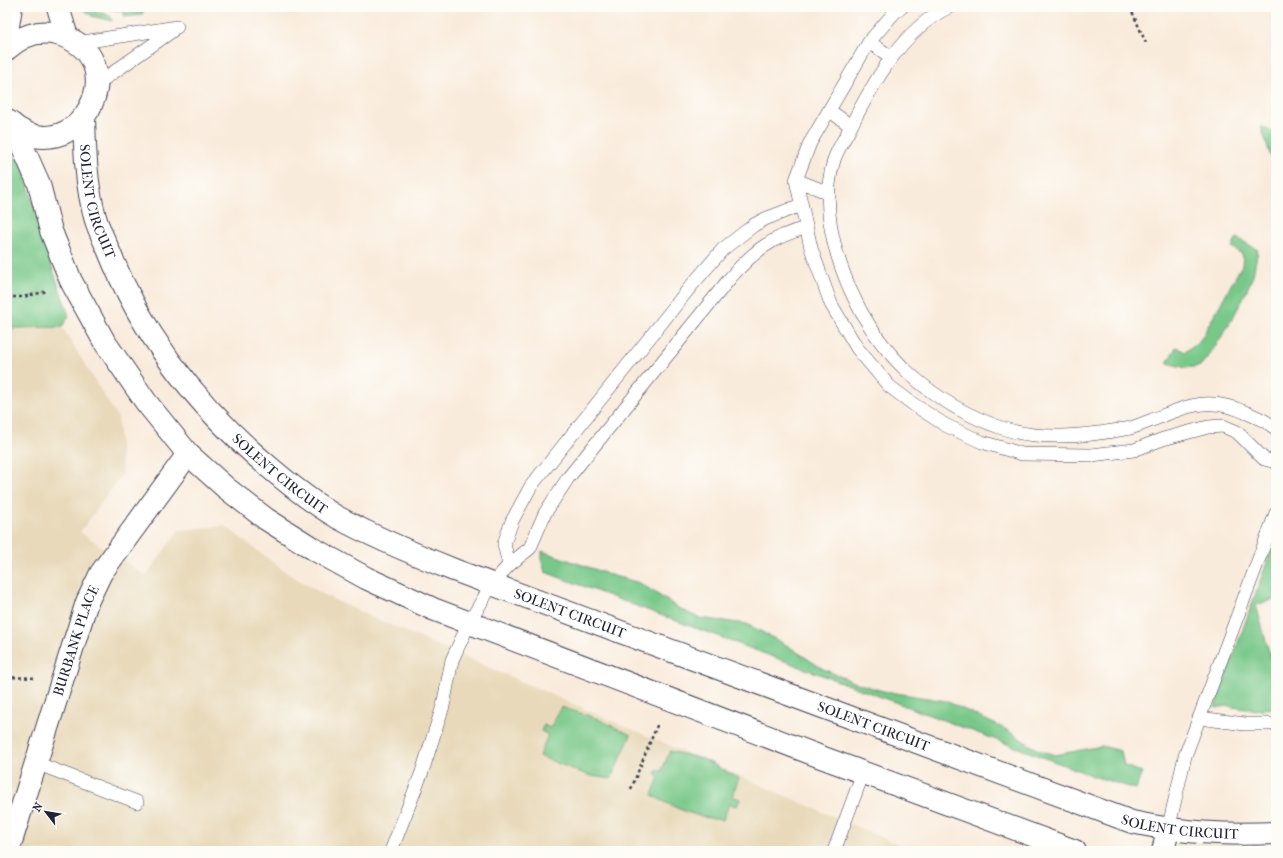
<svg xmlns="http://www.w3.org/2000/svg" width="1283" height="858" font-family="'IM FELL French Canon',serif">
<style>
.built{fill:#e8d9ba}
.green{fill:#78c889;stroke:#4d7562}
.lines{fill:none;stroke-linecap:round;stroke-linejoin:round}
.service-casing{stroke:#424053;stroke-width:14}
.minor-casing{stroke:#424053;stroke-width:24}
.tertiary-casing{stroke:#424053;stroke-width:24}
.path{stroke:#424053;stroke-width:2.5;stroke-dasharray:3 3;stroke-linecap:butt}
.service{stroke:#fff;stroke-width:13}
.minor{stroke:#fff;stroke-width:22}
.tertiary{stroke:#fff;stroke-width:22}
.labels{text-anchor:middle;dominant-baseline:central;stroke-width:3.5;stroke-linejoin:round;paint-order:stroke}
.street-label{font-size:14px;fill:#22223b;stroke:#fdfcf7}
</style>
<rect width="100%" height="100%" fill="#fdfcf7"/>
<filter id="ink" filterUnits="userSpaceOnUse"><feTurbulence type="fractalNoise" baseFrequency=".025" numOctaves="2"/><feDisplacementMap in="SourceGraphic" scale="8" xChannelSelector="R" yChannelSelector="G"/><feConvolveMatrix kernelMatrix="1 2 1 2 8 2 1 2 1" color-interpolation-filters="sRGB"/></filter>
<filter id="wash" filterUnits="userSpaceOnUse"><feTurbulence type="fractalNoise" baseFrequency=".012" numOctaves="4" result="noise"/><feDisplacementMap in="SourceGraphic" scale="16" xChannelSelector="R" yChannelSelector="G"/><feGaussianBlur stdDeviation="0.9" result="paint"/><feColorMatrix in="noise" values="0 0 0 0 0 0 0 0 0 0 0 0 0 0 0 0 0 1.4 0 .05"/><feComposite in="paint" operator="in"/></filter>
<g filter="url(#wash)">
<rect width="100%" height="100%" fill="#f9ebdb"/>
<path class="built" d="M62,327L118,418L122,475L80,532L146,576L179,530L225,526L287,573L326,596L365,614L913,851H7V339L13,328Z"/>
<path class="green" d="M80,7H88L110,16L112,21L92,16Z
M102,7H142L143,13L141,15L124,17V12Z
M1261,126L1276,134V173Z
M7,149L22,165L52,267L69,316L62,327L13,328L7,339Z
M1237,238L1258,250C1256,258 1255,267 1253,275C1245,299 1217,348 1200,366L1186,368L1167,363L1176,347L1185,352L1201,339L1242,265L1243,255L1232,247Z
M1276,537V578L1274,579L1276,599L1256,605L1276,677V708L1252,710L1227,706L1216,708L1215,707Z
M542,551L614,576L640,583L680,609L699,618L747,624L788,646L823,669L856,683L883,691L946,701L1007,730L1038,750L1055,755L1102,746L1121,751L1124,766L1142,772L1136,789L1096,777L545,572L542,562Z
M561,707L596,718L631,735L611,779L590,776L539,756L548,735L541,731L544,725L550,728Z
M670,751L703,759L739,778L732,796L740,799L737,806L729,804L723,820C697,818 674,808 652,795L659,777L655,775L657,770L661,772Z"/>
</g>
<g filter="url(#ink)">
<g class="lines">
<defs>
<path id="service" d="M902,7L894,13L869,42L810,143L796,180L811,248L831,304L857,348L889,386L913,404L945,425L982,442L1022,454L1091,455L1134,450L1163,439L1208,427L1223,426L1237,432L1264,459L1276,462
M949,7C902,29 872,85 849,130C844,140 837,150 834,160C821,202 833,250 850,289C879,356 932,404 1002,428C1040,441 1086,436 1125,429C1134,428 1144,423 1152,420C1190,405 1208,396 1247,413C1258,418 1268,421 1276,429
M869,42L891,57
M77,43L177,27
M97,84L172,31
M830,111L851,126
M796,180L829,193
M509,565L504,544L512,521L531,486L691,286L723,249L754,225L765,219L801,205
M1199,718L1245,724H1276
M36,763L137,802
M1168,830L1185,756L1276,513
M391,851L422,772L443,706L452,660L469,623L492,584L509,565L530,548L545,513L568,478L731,277C753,252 773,236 806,228
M834,851L863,773"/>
<g id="minor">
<path id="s1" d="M8,851L87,602L101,573L188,454"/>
<path d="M1163,851L1168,830"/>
</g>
<g id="tertiary">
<path d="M58,7L67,37"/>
<path d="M7,32L11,7"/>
<path d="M7,49C20,37 38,29 57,34C142,58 74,180 8,121"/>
<path id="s2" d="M84,118C85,151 86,185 95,217C98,228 103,238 108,249C142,335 199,408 269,467C290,485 313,503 337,517C375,538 414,554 454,570L1132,822C1182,833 1225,835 1276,833"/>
<path d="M13,125L39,184L51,231L71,281L104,341L146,402L188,454L226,488L266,519L317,551L366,578L433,609L821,757L1075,851"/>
</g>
</defs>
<use href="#service" class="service-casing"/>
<use href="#minor" class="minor-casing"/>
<use href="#tertiary" class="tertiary-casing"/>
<path class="path" d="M1130,7L1146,43
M7,297H23L48,291
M7,677L36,678
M631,789L658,723"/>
<use href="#service" class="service"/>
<use href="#minor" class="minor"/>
<use href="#tertiary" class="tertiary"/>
</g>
</g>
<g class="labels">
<g class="street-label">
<text stroke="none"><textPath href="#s2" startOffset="85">SOLENT CIRCUIT</textPath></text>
<text stroke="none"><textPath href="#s2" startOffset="421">SOLENT CIRCUIT</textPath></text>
<text stroke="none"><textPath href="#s2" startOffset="745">SOLENT CIRCUIT</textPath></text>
<text stroke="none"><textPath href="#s1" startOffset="221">BURBANK PLACE</textPath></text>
<text stroke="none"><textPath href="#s2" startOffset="1069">SOLENT CIRCUIT</textPath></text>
<text stroke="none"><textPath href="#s2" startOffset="1393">SOLENT CIRCUIT</textPath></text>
</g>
</g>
<rect width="1283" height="858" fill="none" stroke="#fdfcf7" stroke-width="24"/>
<g transform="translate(46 812) rotate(301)" stroke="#fdfcf7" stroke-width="3" paint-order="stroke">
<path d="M0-3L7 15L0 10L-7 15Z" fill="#22223b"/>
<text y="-6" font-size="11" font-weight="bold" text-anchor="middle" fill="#22223b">N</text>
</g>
</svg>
